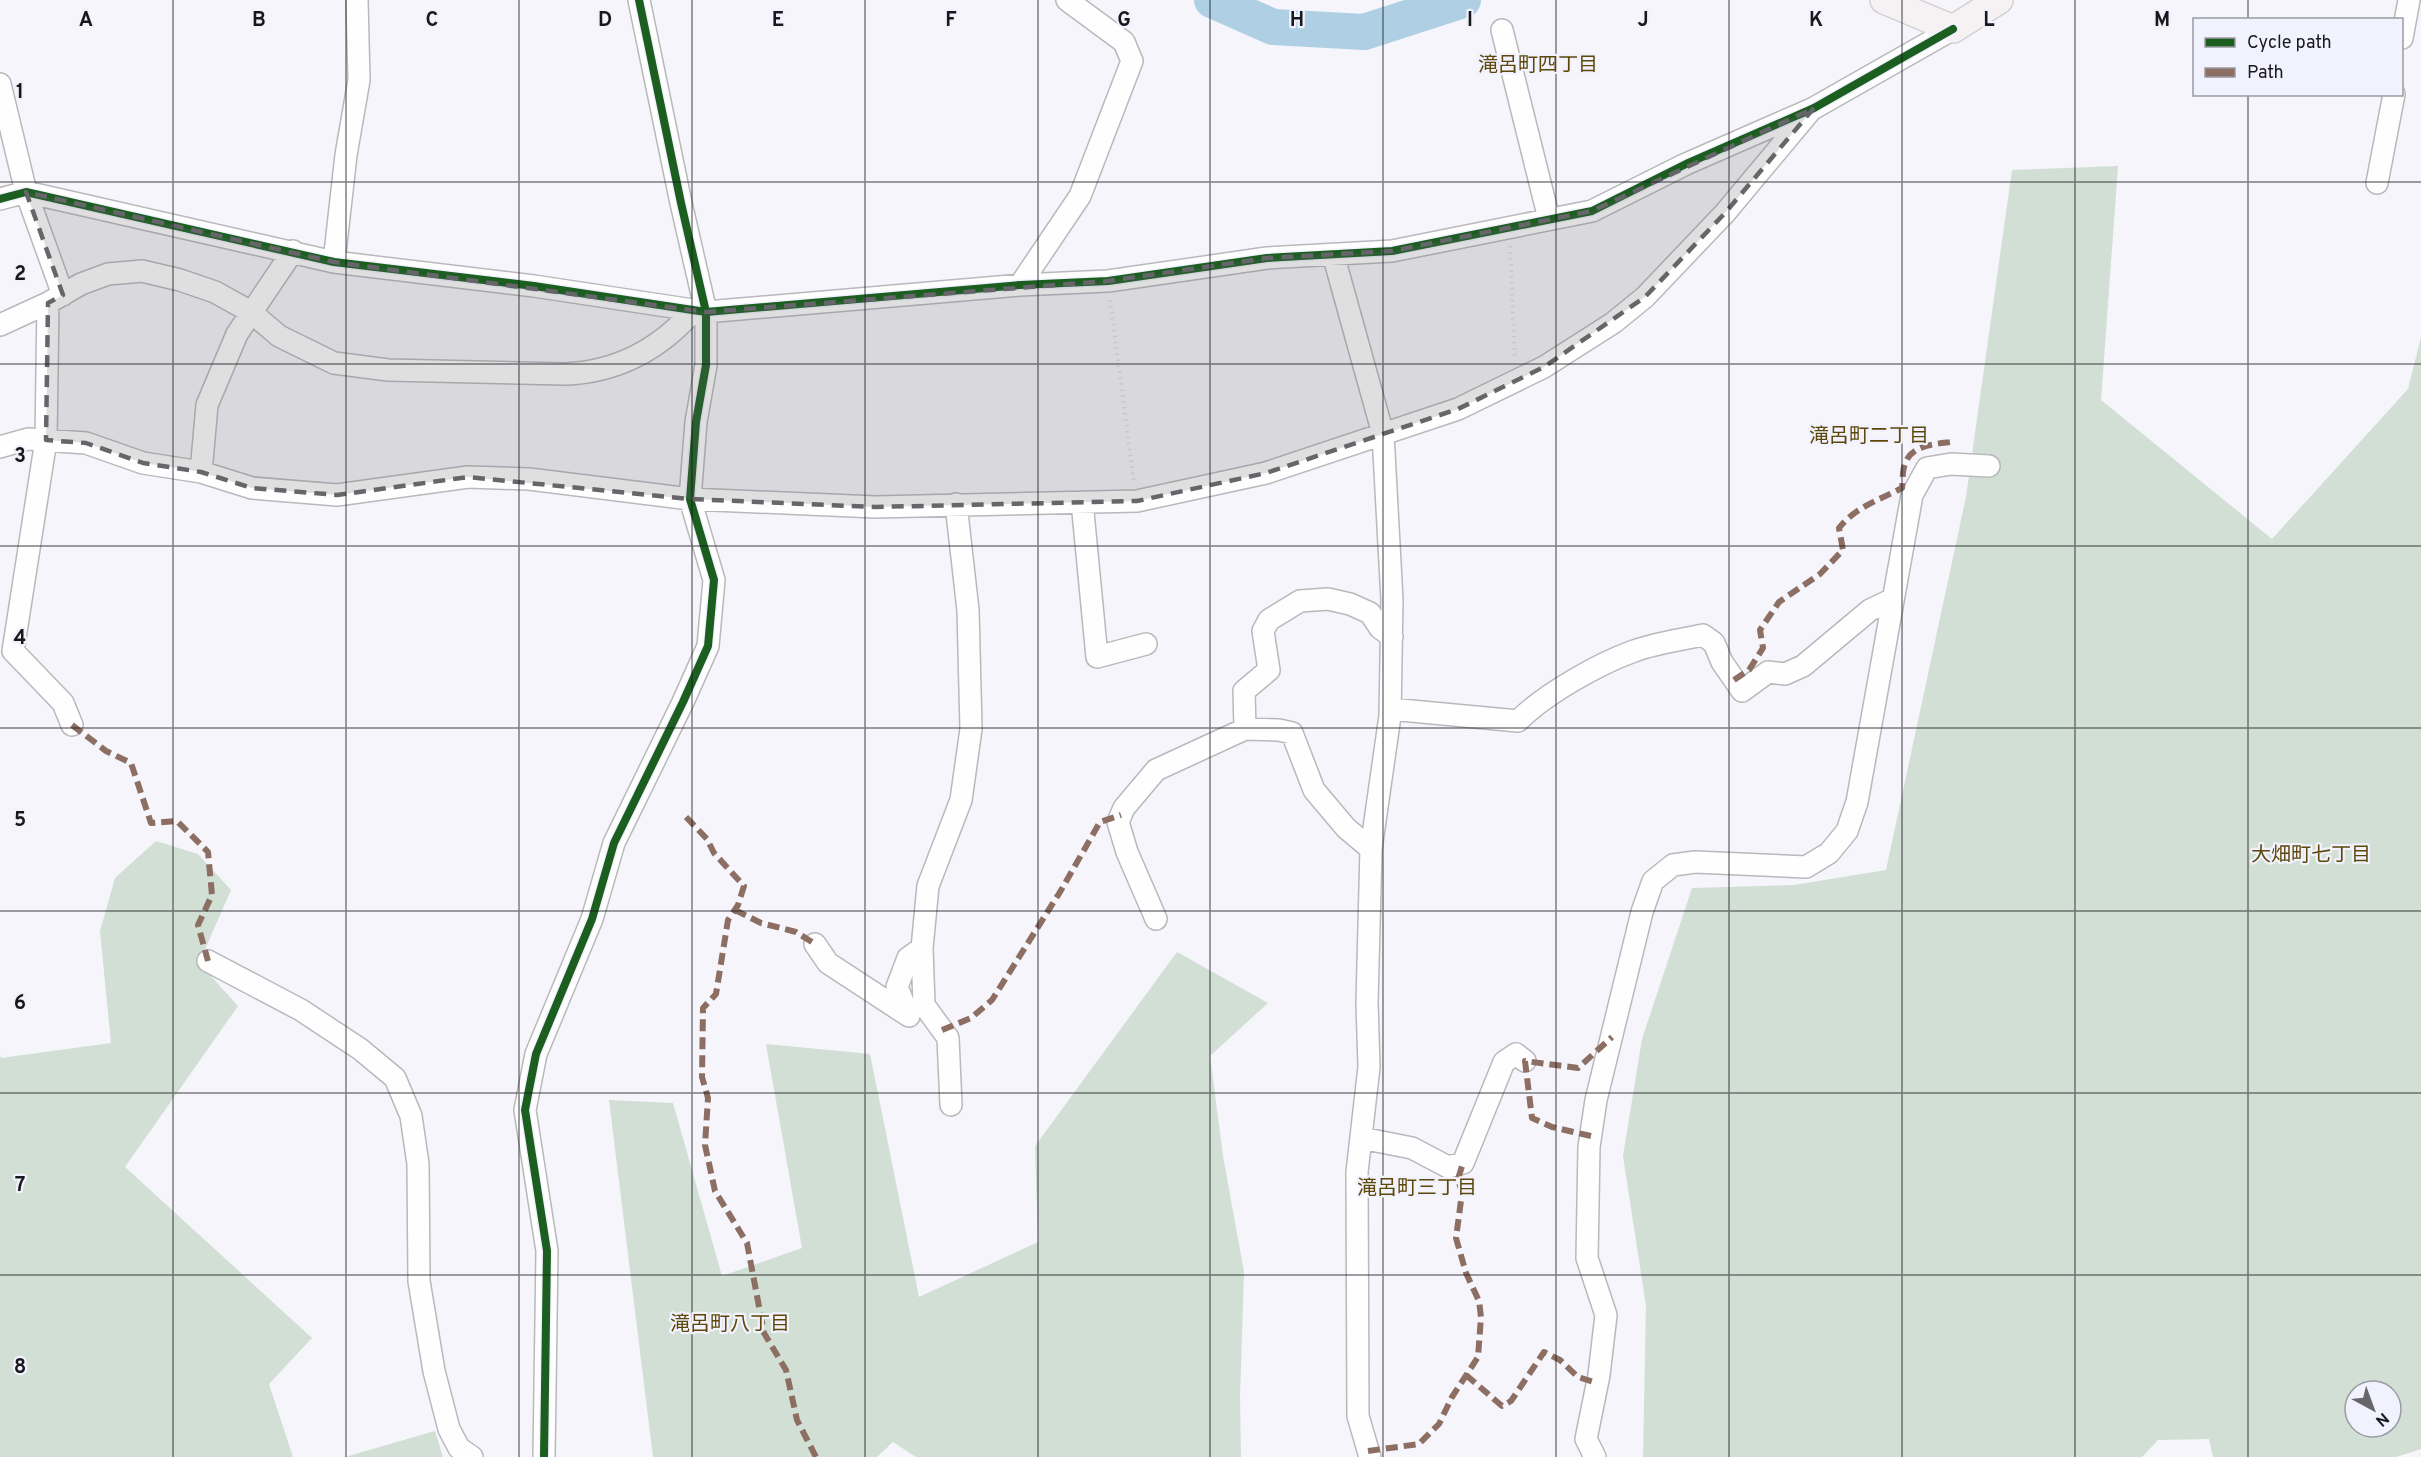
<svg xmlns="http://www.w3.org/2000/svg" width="2421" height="1457" font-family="Overpass,'Noto Sans JP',sans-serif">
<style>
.green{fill:#d1dfd4;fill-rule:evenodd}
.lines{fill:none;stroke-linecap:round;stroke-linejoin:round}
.river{stroke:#afd0e4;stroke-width:36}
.minor-casing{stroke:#b8b8bd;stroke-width:24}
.major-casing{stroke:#d1d1d4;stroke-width:30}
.path{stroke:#e1e1e4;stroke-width:4;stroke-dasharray:1.5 4.5;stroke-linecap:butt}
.minor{stroke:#fefefe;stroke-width:21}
.major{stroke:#f6f2f3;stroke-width:27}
.quiet{stroke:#8d6e63;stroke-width:6;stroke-dasharray:12 6;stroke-linecap:butt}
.cycleway-casing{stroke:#f2f2fe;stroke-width:11}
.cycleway{stroke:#1b5e20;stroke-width:8}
.marked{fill:#65656a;fill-opacity:0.2;stroke:#65656a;stroke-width:4.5;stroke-dasharray:12 8;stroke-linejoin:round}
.grid{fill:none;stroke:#18181c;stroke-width:1.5;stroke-opacity:0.55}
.labels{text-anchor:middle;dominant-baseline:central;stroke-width:4.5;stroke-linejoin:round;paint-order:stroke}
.neighbourhood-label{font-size:20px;fill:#5d4809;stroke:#f2f2fe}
.grid-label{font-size:20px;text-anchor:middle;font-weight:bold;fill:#18181c;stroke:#f2f2fe;stroke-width:4.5;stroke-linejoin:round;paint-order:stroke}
</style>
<rect width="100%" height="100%" fill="#f5f5fb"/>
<path class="green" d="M2118,166L2101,400L2272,539L2408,389L2421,337V1449L2396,1457H2213L2209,1439L2158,1440L2142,1457H1643L1646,1306L1623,1156L1642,1039L1692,888L1794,885L1886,870L1966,497L2012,170ZM2355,1391H2391V1427H2355Z
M156,841L198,854L231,890L199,963L238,1006L125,1167L312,1338L269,1384L293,1457H0V1054L1,1058L111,1043L100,931L115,878Z
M1177,952L1268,1003L1210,1056L1223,1156L1244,1272L1240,1397L1241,1457H916L893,1442L877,1457H653L609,1100L673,1103L722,1276L802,1248L766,1044L870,1054L919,1297L1038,1242L1035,1146Z
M435,1431L443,1457H345Z"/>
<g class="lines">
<path class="river" d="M1212,0L1273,27L1364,32L1463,0"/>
<defs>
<path id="minor" d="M1502,30L1549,219
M2402,38L2409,0
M0,84L26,192L63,295
M2377,183L2394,94
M0,199L26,192L334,262L534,286L706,312L1020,285L1108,281L1267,258L1392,251L1592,211L1686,164L1814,108L1953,29
M1333,254L1383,434L1392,600L1390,716L1371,849L1367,1002L1369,1067L1357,1172L1358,1416L1370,1457
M334,262L346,155L359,80L357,0
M1020,285L1080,196L1132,61L1124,42L1067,0
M48,303L46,440L13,651L63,703L72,725
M0,325L48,303L81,284L108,274L142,271L180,280L215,292L251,312L279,336L334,363L388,370L565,374C618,372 660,349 694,310
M0,447L28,439L86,443L143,463L201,472L252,488L337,495L468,477L529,479L690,499L875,507L1137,501L1266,473L1458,409L1544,367L1613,323L1645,297L1725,213L1811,110
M201,472L207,405L237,334L293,251
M1082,502L1097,657L1146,644
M1390,709L1518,721C1545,694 1598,664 1634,651C1656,643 1680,640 1703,635L1714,643L1722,662L1742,691L1768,672L1785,674L1803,666L1870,610L1893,599
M1245,729L1244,691L1269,670L1263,631L1269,620L1300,601L1328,599L1350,604L1370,613L1380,628L1392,637
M1156,919L1127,852L1118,822L1124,808L1156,770L1245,729L1279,730L1292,733L1314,790L1346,828L1371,849
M815,944L828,963L909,1016L897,987L908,958L922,948
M208,961L301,1010L360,1049L395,1078L411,1116L418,1164L419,1281L434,1371L449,1429L459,1448L472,1457
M951,1105L948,1038L924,1005L922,948L928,886L961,800L971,729L968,610L956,504
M1361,1138L1412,1148L1448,1167L1463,1163L1504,1062L1516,1054L1525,1061
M544,1457L547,1251L525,1110L536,1054L592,919L614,843L683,702L708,646L714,580L690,499L696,422L706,365V312L681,203L639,0
M1595,1457L1586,1439L1599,1375L1606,1315L1587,1258L1589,1147L1596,1100L1642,912L1653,881L1673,865L1695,862L1806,867L1829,853L1847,831L1857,802L1912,495L1927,468L1951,464L1989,466"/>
<path id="major" d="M1884,0L1953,29L1999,0"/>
</defs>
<use href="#minor" class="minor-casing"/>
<use href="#major" class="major-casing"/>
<path class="path" d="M1510,246L1515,359
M1110,300L1134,483"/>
<use href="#minor" class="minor"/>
<use href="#major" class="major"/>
<path class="quiet" d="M1734,680L1749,670L1763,648L1760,630L1779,602L1820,574L1843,550L1839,528C1854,508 1881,499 1902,488C1903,481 1902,471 1905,464C1911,445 1935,444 1951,442
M72,725L106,751L131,763L151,823L177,821L208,852L212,895L198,925L208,961
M686,817L707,839L714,853L744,886L738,905L728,920L716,994L703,1008L702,1077L708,1098L705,1145L715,1191L747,1243L764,1333L786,1370L797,1420L816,1457
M735,910L761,923L796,932L815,944
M942,1030L971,1018L992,1000L1060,892L1100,822L1121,815
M1591,1136L1552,1127L1532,1118L1525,1061L1578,1068L1612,1037
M1466,1375L1502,1406L1511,1401L1544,1352L1560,1360L1578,1377L1597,1383
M1368,1451L1419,1444L1439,1424L1452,1397L1478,1357L1481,1317L1479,1301L1466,1273L1456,1238L1462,1193L1458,1179L1463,1163"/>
<defs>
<path id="cycleway" d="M0,199L26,192L334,262L534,286L706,312L1020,285L1108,281L1267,258L1392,251L1592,211L1686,164L1814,108L1953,29
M544,1457L547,1251L525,1110L536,1054L592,919L614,843L683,702L708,646L714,580L690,499L696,422L706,365V312L681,203L639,0"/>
</defs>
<use href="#cycleway" class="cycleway-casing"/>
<use href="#cycleway" class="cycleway"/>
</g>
<path class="marked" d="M1814,108L1725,213L1645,297L1544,367L1458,409L1266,473L1137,501L875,507L690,499L468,477L337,495L252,488L201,472L143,463L86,443L46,440L48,303L63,295L26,192L334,262L706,312L1108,281L1267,258L1392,251L1592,211Z"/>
<path class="grid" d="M173,0V1457M346,0V1457M519,0V1457M692,0V1457M865,0V1457M1038,0V1457M1210,0V1457M1383,0V1457M1556,0V1457M1729,0V1457M1902,0V1457M2075,0V1457M2248,0V20M2248,94V1457M0,182H2421M0,364H2421M0,546H2421M0,728H2421M0,911H2421M0,1093H2421M0,1275H2421"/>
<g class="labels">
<g class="neighbourhood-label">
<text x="1538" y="66">滝呂町四丁目</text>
<text x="1869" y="437">滝呂町二丁目</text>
<text x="2311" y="856">大畑町七丁目</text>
<text x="1417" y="1189">滝呂町三丁目</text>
<text x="730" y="1325">滝呂町八丁目</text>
</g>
</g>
<g class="grid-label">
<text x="86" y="26">A</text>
<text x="259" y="26">B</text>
<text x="432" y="26">C</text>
<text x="605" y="26">D</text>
<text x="778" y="26">E</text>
<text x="951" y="26">F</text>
<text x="1124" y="26">G</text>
<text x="1297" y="26">H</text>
<text x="1470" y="26">I</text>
<text x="1643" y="26">J</text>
<text x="1816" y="26">K</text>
<text x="1989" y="26">L</text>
<text x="2162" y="26">M</text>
<text x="20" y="98">1</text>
<text x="20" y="280">2</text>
<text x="20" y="462">3</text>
<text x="20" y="644">4</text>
<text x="20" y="826">5</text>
<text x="20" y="1009">6</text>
<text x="20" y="1191">7</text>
<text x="20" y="1373">8</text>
</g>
<rect x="2193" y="18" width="210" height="78" fill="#f2f2fe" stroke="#9b9ba4" stroke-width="1.5"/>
<rect x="2205" y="38" width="30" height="9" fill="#1b5e20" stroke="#9b9ba4" stroke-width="1.5"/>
<text x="2247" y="48" font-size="18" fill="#18181c">Cycle path</text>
<rect x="2205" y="68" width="30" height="9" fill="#8d6e63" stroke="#9b9ba4" stroke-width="1.5"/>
<text x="2247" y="78" font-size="18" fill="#18181c">Path</text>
<g transform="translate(2373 1409) rotate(139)"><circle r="28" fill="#f2f2fe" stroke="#9b9ba4" stroke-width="1.5"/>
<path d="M0-4.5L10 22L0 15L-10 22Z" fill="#65656a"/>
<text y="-9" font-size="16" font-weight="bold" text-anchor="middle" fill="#18181c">N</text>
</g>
</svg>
